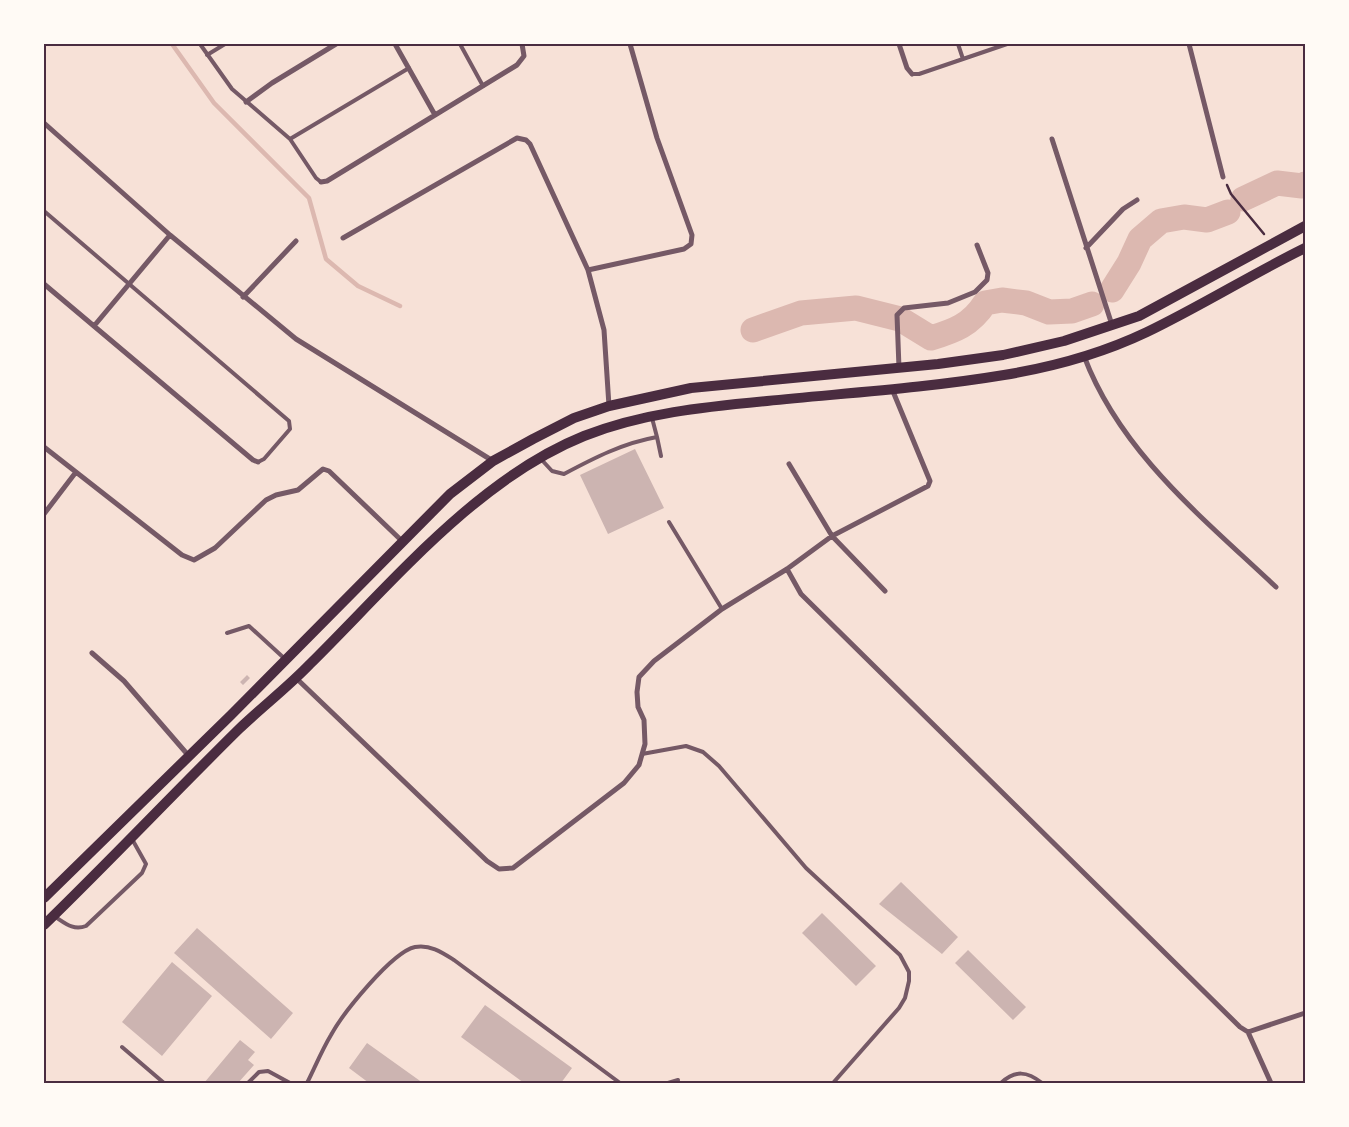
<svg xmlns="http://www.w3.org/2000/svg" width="1349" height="1127" font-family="Mulish,sans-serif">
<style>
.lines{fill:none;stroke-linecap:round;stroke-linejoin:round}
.stream{stroke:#dcb8b0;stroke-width:4.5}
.river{stroke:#dcb8b0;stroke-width:25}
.building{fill:#ccb4b1}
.path{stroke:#4a2c40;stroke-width:2.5}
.service{stroke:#755966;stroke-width:4}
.minor{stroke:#755966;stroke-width:5}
.secondary{stroke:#4a2c40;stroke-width:10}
.neatline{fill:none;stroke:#4a2c40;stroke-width:2}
</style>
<rect width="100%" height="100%" fill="#f7e1d7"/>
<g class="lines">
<path class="stream" d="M172,44L214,103L309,198L326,259L358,286L400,306"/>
<path class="river" d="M1243,199L1277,183L1302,186L1305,184
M1112,290L1129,263L1140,239L1161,221L1184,217L1207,220L1228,212
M753,330L801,313L856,308L900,319L931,338C954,331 971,325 985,303L1002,300L1026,303L1049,312L1072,311L1092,304"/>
</g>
<path class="building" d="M635,449L664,508L608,534L580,475Z
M247,675L250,678L243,685L240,682Z
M901,882L958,937L942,954L879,904Z
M822,913L876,966L856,986L802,933Z
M197,928L293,1013L271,1039L174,953Z
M968,950L1026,1007L1013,1020L955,963Z
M172,962L212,996L162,1056L122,1022Z
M485,1005L572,1068L561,1083H524L461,1037Z
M240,1040L255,1052L248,1060L254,1065L238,1083H204Z
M367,1043L423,1083H369L349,1068Z"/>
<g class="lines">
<path class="path" d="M1227,185L1231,194L1264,234"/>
<path class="service" d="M200,44L232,89L290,139L316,178L321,182
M460,44L483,86
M958,44L963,59
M207,55L225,44
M912,74H919L1007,44
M290,139L409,68
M44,211L289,421L290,429L264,459L258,462
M657,437L661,456
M540,458L552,471L564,474C594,458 623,443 657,437L652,418
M669,522L722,609
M227,633L249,626L285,659
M642,754L686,746L703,752L719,766L806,868L900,955L909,972V981L905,998L899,1008L833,1083
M54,916C65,923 73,931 86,926L142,873L146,864L132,839
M122,1047L164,1083
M248,1083L259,1072L268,1071L290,1083
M307,1083C315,1067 322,1050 331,1035C343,1013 392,952 415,947C430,944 443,953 454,960L620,1083
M668,1083L678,1080
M1001,1083C1015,1070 1027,1071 1042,1083"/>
<path class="minor" d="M395,44L435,115
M899,44L907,68L912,74
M1189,44L1223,177
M246,102L272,83L336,44
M44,123L170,235L296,339L493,461
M1052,139L1112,325
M321,182L327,181L517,65L524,56L522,44
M343,238L517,138L526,140L530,144L588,270L604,330L609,406
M1086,248L1123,209L1137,200
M588,270L684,249L691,244L692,235L657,138L630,44
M44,284L253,460L258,462
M243,297L296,241
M94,326L170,235
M1084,356C1120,452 1203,518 1276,587
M899,368L897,315L904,308L948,303L975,292L987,280L988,273L977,245
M44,447L182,555L194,560L215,548L266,500L276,495L298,490L323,469L329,471L402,541
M789,464L832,536L885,591
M44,514L76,472
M787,569L801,594L1240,1027L1248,1032L1271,1083
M92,653L124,681L188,755
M296,678L487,861L499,869L513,868L624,783L639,765L645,744L644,720L638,707L637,692L639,677L654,661L722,609L787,569L832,536L928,486L930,481L892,389
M1248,1032L1305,1013"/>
<path class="secondary" d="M44,898L231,715L450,494L493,461L533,439L574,418L609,406L691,388L938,364L1003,355L1064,341L1139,316L1305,226
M44,925C110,861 173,794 239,729C262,707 288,687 310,664C391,584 477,479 584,436C642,413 704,407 767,401C846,393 926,388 1004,375C1053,367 1103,353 1147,332C1201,306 1252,274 1305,248"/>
</g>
<rect width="1349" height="1127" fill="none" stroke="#fffaf5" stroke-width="90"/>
<rect x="45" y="45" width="1259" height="1037" class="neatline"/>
</svg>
